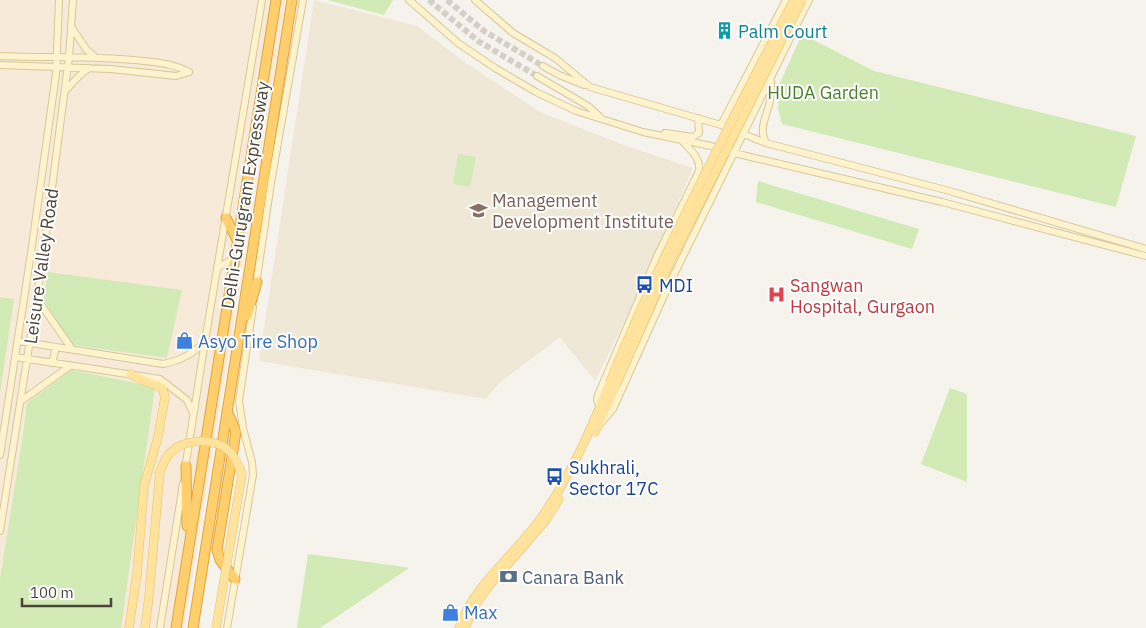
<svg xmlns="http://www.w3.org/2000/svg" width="1146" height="628" font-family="'IBM Plex Sans',sans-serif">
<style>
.commercial{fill:#f7ead8}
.education{fill:#efe8d6}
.green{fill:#d2eab5}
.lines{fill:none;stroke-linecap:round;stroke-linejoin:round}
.secondary-tunnel{stroke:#d4d0c8;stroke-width:6;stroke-dasharray:6 3;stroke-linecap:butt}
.secondary-casing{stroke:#d6c79b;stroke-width:8}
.primary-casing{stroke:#e6c16a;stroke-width:9}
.highway-casing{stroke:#e0a43c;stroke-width:11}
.secondary{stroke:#fff3cd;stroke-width:6}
.primary{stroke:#ffe39c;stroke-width:8}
.highway{stroke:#ffcf6e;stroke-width:9}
.primary-bridge-casing{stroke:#e6c16a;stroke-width:9;stroke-linecap:butt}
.primary-bridge{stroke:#ffe39c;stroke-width:8}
.labels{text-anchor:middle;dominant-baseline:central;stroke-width:4;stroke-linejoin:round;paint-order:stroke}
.culture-label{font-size:18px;fill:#0d838f;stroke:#fff;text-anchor:start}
.park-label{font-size:18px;fill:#4a7f2a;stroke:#fff}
.street-label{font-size:18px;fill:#4b4439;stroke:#fff}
.education-label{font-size:18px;fill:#785e54;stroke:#fff;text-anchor:start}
.transit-label{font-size:18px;fill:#164399;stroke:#fff;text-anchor:start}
.health-label{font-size:18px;fill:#be3a42;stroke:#fff;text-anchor:start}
.shop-label{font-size:18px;fill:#366cbe;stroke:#fff;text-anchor:start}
.service-label{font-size:18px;fill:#4e5e75;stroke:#fff;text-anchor:start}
</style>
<rect width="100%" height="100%" fill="#f6f3ec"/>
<path class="commercial" d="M0,0H286L184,628H0Z"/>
<path class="education" d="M314,0L417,26L466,63L540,112L626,146L693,168L636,298L595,381L560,337L499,383L486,399L259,361Z"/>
<path class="green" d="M327,0H393L384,15Z
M802,34L874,71L1136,136L1116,207L782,124L778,108L779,85Z
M458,154L476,157L470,187L453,184Z
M758,181L919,229L912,249L756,202Z
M48,272L182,290L167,358L73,345L43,300Z
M0,297L14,299L0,394Z
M71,370L155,387L121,628H0V579L22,441L27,403Z
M950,388L967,394V482L921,464Z
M308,554L398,566L409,568L320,628H297Z"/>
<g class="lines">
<path class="secondary-tunnel" d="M429,0L478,41L537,76
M447,0L484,31L543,66"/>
<defs>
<path id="secondary" d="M409,0L458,43L495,68L536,92L576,111L643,132L711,146L734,153L942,202L1146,256
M475,0L513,33L555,58L590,87L721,125L766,143L946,190L1146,249
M72,28L86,49L96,58
M0,56C48,58 96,56 144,61C160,63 174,64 189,72
M0,65L111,69L176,76L189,72
M543,66L559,75L584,85
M537,76L588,106L601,118
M65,91L79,76L89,68
M721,125L786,0
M665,133L693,137L699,133L698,118
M766,143C758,128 767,116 770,101C771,94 771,87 771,81
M217,268L234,259
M256,285L271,183L303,0
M37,299L72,349
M18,341L163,364C179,361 194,354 205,341
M15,357L160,379L187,400L193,413
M52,363L56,347
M21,401L70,366
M600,408L597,400L598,395L658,254L699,171C701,159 691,150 683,142
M601,423L613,409L667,289L809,0
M0,455L31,253L56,74L59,0
M185,469L205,341L262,0
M0,531L43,257L69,57L73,0
M160,628L183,484
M227,628L253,475L252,462L243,428L239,401L253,307"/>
<path id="primary" d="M595,432L616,385
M129,628L137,574L144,486L158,437L165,397L162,388C151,382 140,381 131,374
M459,628C475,582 517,554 543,515C572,473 591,429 610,382
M465,628L474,607L489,586L546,520L559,499"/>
<path id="highway" d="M226,218L237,240
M247,316L257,282
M227,411L236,432L217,550L220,560L235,579
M186,466L187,526
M176,628L276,0
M193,628L292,0"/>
</defs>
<use href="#secondary" class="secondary-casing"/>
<use href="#primary" class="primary-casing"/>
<use href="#highway" class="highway-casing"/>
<use href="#secondary" class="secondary"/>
<use href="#primary" class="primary"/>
<use href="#highway" class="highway"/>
<defs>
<path id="primary-bridge" d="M610,382C663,251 729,126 794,0
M616,385L670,262L802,0
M145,628L149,596L160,471C163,465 165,458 170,453C183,439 213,437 228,450C236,456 238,466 242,474L216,628"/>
</defs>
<use href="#primary-bridge" class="primary-bridge-casing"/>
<use href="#primary-bridge" class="primary-bridge"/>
</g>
<defs>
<symbol id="building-bare" viewBox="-9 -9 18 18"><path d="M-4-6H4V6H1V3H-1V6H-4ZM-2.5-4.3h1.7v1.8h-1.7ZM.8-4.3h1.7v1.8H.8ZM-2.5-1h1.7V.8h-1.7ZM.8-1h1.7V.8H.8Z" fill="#0f9aa8" stroke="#fff" stroke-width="2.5" paint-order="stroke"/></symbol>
<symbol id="university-bare" viewBox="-9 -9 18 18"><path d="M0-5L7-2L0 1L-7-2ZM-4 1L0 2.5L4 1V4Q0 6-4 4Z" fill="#8d6e63" stroke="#fff" stroke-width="2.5" paint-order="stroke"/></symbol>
<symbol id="bus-bare" viewBox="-9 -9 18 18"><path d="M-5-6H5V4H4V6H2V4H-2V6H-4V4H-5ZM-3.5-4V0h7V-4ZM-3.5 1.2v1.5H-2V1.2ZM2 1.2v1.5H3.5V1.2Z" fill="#1a4fb4" stroke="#fff" stroke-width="2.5" paint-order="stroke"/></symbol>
<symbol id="hospital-bare" viewBox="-9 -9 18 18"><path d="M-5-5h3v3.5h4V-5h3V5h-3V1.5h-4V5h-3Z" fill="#e0444e" stroke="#fff" stroke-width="2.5" paint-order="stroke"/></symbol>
<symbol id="shop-bare" viewBox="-9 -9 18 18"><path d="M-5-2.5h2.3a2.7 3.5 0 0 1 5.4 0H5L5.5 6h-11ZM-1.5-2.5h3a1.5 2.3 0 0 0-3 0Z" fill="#3f7fe0" stroke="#fff" stroke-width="2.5" paint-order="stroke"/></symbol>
<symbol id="bank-bare" viewBox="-9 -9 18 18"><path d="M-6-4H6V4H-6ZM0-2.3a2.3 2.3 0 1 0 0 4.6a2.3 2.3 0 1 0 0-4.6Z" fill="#5c6f8a" stroke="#fff" stroke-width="2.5" paint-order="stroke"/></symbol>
</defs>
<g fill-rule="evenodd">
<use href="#building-bare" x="712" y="18" width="25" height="25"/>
<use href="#university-bare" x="466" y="198" width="25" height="25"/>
<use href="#bus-bare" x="632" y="272" width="25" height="25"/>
<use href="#hospital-bare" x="764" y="282" width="25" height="25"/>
<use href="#shop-bare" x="172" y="328" width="25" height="25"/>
<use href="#bus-bare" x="542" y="464" width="25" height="25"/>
<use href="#bank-bare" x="496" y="564" width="25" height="25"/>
<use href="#shop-bare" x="438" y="600" width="25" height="25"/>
</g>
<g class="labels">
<g class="culture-label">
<text x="738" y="31">Palm Court</text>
</g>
<g class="park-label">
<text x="823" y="92">HUDA Garden</text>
</g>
<g class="street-label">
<text transform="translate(245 195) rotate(-81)">Delhi-Gurugram Expressway</text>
<text transform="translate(41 266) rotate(-82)">Leisure Valley Road</text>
</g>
<g class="education-label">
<text x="492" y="200">Management<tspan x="492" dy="21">Development Institute</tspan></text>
</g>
<g class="transit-label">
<text x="659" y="285">MDI</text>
<text x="569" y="467">Sukhrali,<tspan x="569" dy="21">Sector 17C</tspan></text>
</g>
<g class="health-label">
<text x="790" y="285">Sangwan<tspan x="790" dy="21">Hospital, Gurgaon</tspan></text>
</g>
<g class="shop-label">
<text x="198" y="341">Asyo Tire Shop</text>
<text x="464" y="612">Max</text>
</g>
<g class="service-label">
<text x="522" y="577">Canara Bank</text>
</g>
</g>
<path d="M22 598v8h89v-8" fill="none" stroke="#4b4439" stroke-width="2.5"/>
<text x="30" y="598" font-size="15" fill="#4b4439" stroke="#ffffff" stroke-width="4" paint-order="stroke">100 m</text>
</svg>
